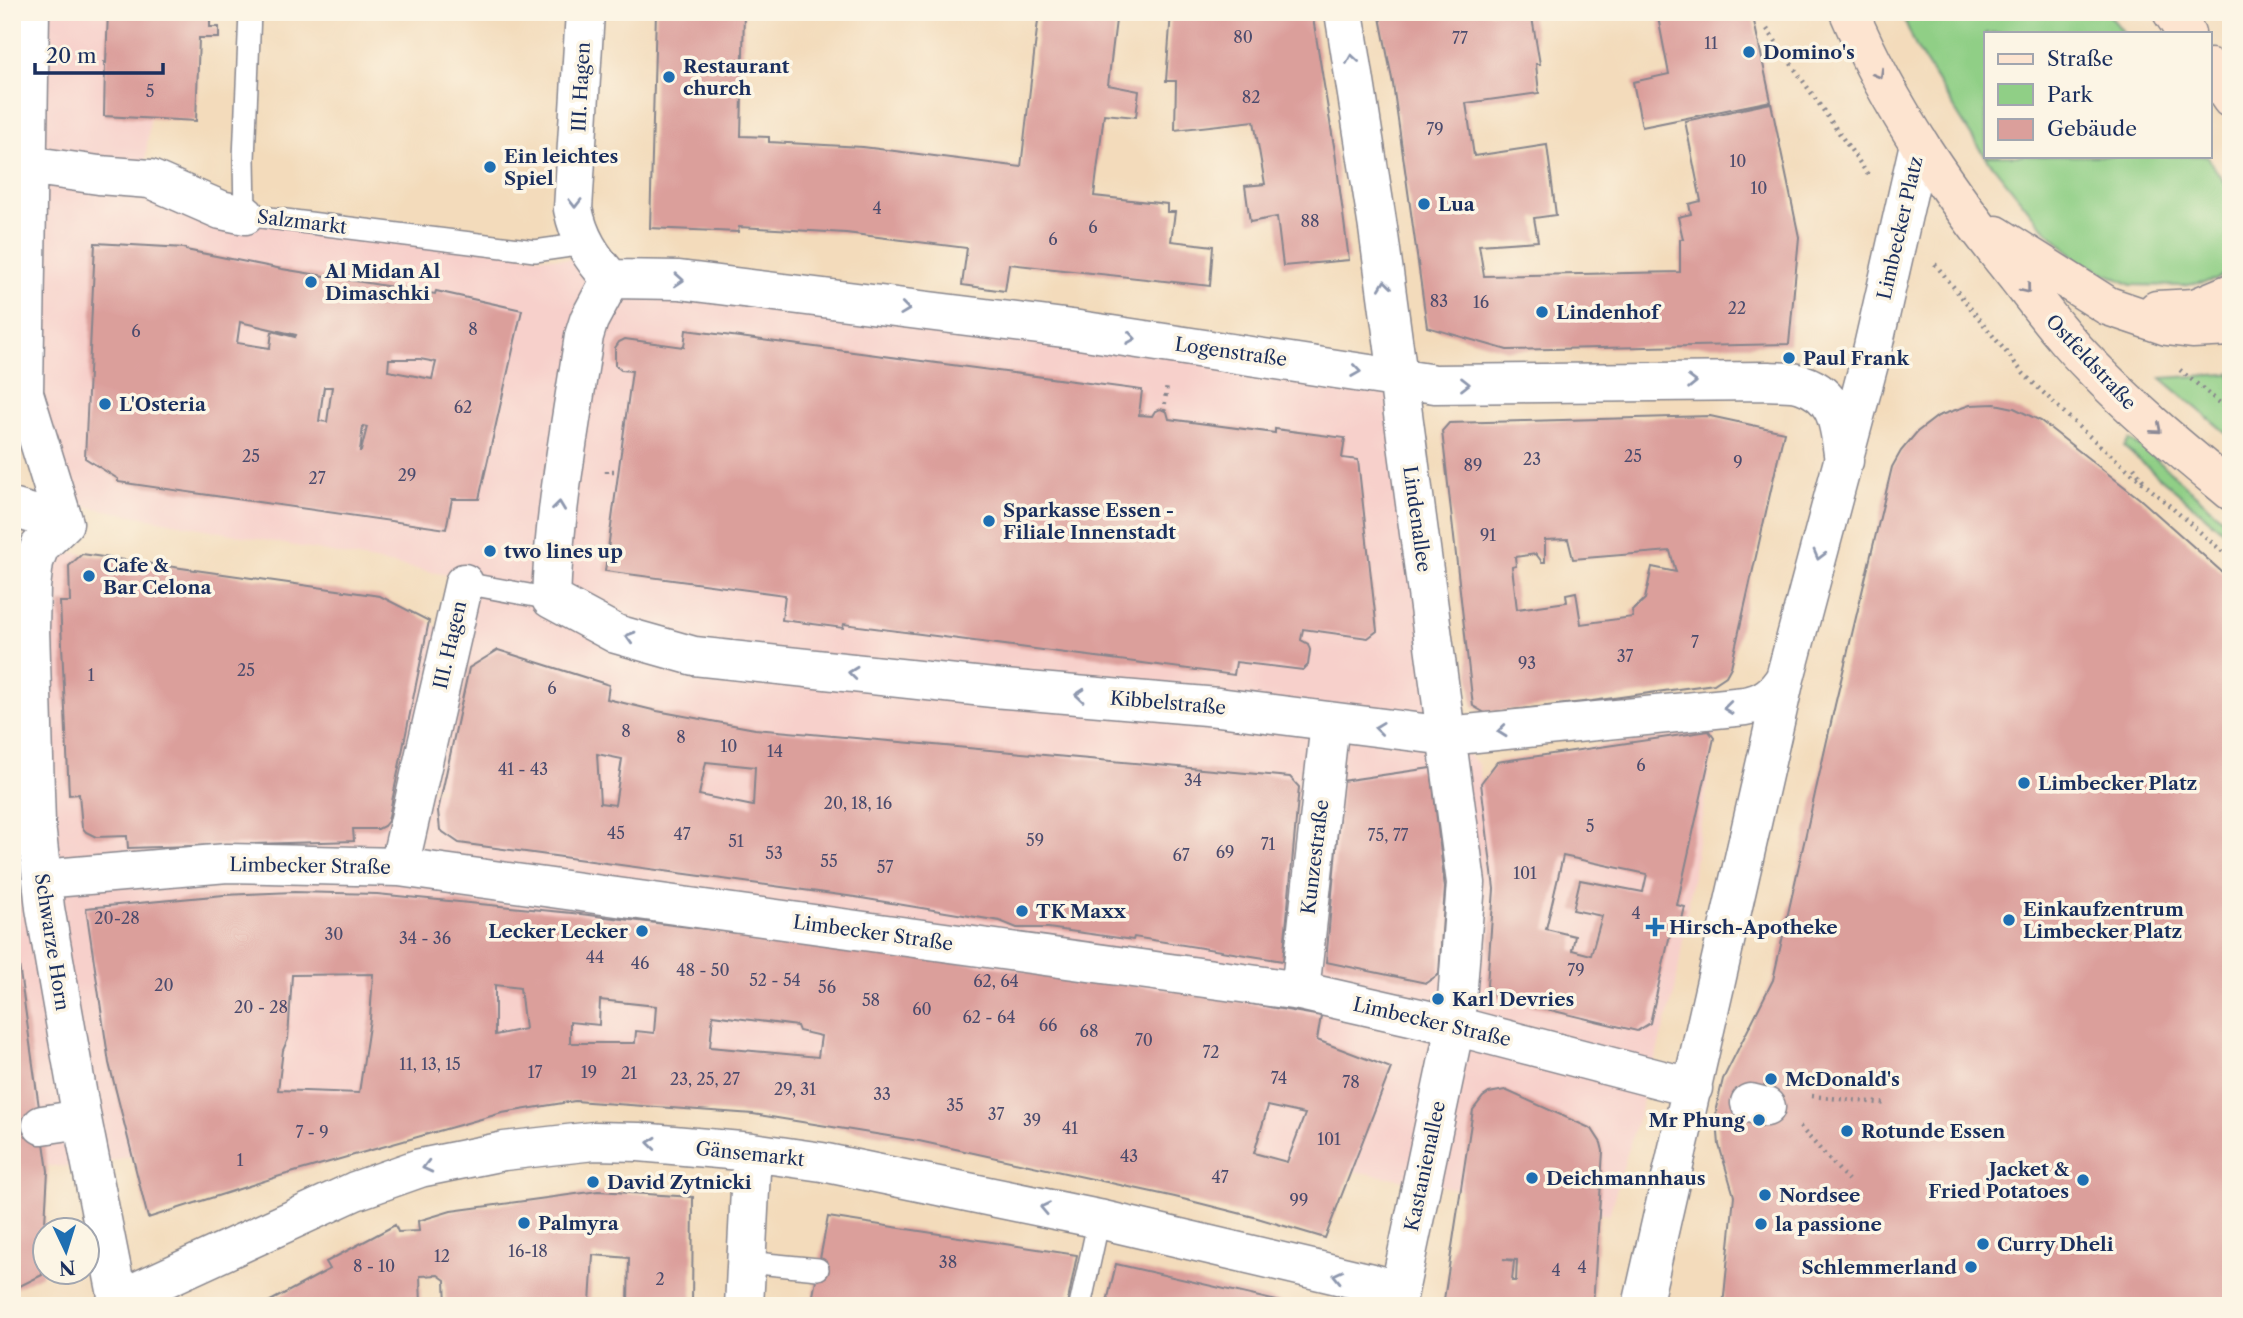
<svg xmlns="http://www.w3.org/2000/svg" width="2243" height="1318" font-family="'Libre Caslon Text',serif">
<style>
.built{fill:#f7d0cb}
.green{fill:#90cf86;stroke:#567f72;stroke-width:2}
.building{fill:#db9f9b;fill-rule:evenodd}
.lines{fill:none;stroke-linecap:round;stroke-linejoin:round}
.lane-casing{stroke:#87858c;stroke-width:24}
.street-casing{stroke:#87858c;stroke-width:41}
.secondary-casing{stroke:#87858c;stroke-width:41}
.path{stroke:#87858c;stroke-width:4.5;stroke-dasharray:2 5;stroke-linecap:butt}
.lane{stroke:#fff;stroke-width:21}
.street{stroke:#fff;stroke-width:38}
.secondary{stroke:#fde4d0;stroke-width:38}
.oneway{stroke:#8d97ae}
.oneway2{stroke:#8c8a97}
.poi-dot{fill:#1f6fb2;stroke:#fcf5e5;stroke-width:2.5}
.labels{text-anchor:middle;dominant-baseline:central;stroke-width:7;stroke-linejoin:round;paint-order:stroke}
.number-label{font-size:16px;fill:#4b4b6d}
.poi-label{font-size:19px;font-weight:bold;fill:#1b2f5e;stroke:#fcf5e5;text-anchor:start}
.street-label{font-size:19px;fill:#1b2f5e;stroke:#fcf5e5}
</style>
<rect width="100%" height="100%" fill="#fcf5e5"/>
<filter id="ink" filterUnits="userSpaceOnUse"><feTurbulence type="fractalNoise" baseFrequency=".0143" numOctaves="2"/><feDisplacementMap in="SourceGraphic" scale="14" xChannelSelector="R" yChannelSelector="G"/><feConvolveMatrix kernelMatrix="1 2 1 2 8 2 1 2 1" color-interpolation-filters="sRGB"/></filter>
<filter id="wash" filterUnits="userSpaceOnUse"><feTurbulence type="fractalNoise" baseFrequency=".00686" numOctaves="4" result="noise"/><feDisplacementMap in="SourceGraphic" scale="28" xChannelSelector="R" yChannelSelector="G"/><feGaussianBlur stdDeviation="1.57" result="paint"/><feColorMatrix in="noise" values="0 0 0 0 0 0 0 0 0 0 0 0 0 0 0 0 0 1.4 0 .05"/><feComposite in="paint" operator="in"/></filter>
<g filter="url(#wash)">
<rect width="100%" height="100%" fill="#f3dbbb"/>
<path class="built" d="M29,12H161L144,176L219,214L535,256L577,260L1394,380L1447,736L1478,764L1481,782L1497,762L1716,726L1675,991L1609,1215L759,1069L508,1064L86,1167L12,1165V542L82,554L380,596L450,634L418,787L1300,929L426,785L467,586L693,653L468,579L48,499L27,163Z"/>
<path class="green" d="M1901,12H2107L2124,33H1986V156H2207L2231,193V268L2216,280L2182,286L2131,285L2079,261L2039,223L1979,148L1916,47Z
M2231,373V437L2161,378L2227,374Z
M2129,440L2146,450L2231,526V538L2124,447Z"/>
<g id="blocks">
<path class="building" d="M108,12H210V27H219V38H199L196,121L104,116L105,66H104V62L106,63Z
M656,12H744L741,136L769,137V142L863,147L1021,167L1039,12H1117L1108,85L1139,91L1136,117L1104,114L1094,196L1167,204V212H1175L1171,241L1213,246L1210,286L1009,264L1005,291L962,285L967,248L846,233L739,227L738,232L650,228Z
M1171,12H1312L1335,152L1349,260L1283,266L1277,217L1250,222L1245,186L1265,184L1254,121L1175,130L1176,81H1166Z
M1379,12H1531L1540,64H1536L1539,93L1466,103L1474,156L1547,145L1556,215L1534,218L1538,241L1479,245L1484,276L1680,272V239H1683L1678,217L1691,214L1689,204L1701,201L1685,121L1771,103L1799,237L1789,344L1507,350L1427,327L1393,84Z
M1657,12H1752L1771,101L1642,127L1633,82L1669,74Z
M95,243L185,248L186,250L282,269L435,294L436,291L522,310L479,499H452L446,529L118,482V479L85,458ZM240,322L296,335L295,337L272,331L270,348L237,343ZM389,359H420L436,362L432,379L388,371ZM324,387H332L327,422L319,421ZM363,426L367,427L361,451H360Z
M686,330L1142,390L1139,415L1152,416L1155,411L1161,409L1167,412L1169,419L1275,433V429L1345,438L1342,458L1358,460L1377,631L1368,638L1303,629L1301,640L1308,644L1310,650L1308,665L1303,670L1236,662L1234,675L844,624L843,628L782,620L785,595L605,571L632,371L621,370L615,365V348L619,342L625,339L684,347Z
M1995,404L2014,408L2041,421L2140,499L2231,580V1306H1723L1734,1196L1719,1145L1716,1108L1723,1079L1773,980L1835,705L1892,467L1901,451L1917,432L1938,416L1970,405Z
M1710,416L1784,432L1731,667L1726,676L1714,684L1592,701L1485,713L1473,706L1442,431L1449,423ZM1568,539L1573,559L1670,551L1676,572L1652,567L1645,599L1632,611L1633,617L1581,624L1576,592L1566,594L1567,602L1517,609L1512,567L1516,566L1515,557L1536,554L1542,562H1545V540Z
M82,554L380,596L429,621L388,821L384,826L378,829H353L354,841L128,848L127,836L96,837L86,832L82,827L79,794L69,795L60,602H70L69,566Z
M498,650L609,685L607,699L657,711L755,729L1290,777L1299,787L1283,961L1134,937L1133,940L1048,928H1017L1000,921L855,897L459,843L440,830L438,811L469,668ZM597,754L622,759L615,805L600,803ZM706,762L755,767L753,806L699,795Z
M1709,731L1714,738L1677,905L1685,907L1679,931L1671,930L1650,1023L1637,1031L1496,997L1487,985L1494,889L1481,783L1497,762ZM1563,856L1647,874L1643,892L1580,880L1573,910L1602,916L1591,955L1572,950L1575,936L1546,929Z
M1431,768L1445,888L1439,974L1426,983L1326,962L1342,781Z
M294,892L377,894L572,913L748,934L1190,993L1321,1016L1317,1040L1391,1068L1325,1238L1254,1217L1175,1197L919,1141L753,1114L575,1101L502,1113L280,1176L148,1218L109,1063L86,908L224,895ZM373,974L370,1019L359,1093L278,1090L283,1050L288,1039L292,975ZM495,985L520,988L525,1029L495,1035ZM600,1000L656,1006L654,1033L636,1031L635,1043H570V1022L599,1025ZM713,1015L797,1026L799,1031L821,1036L818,1057L710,1047ZM1268,1106L1305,1114L1287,1162L1254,1153Z
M12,937H15L48,1171L42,1275L12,1290Z
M1505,1090L1592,1129L1601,1143L1603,1151L1593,1306H1443L1473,1110L1483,1097L1489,1093ZM1503,1259L1517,1260L1516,1281H1512L1514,1261Z
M598,1191L693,1197L692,1306H446L445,1280L438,1275L420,1276L421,1306H261L330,1269L326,1262L395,1225L398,1232L419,1231L418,1221L451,1211ZM593,1255L629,1258L628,1302L590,1303Z
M828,1217L1077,1255L1067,1306H811Z
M1116,1264L1294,1305V1306H1106Z"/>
</g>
</g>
<g filter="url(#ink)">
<use href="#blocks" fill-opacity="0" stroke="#87858c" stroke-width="2"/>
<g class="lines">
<defs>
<path id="lane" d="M250,12L244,159L245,215L535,251L584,244
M464,583L551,599
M746,1262L818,1269
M1080,1306L1099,1219"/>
<path id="street" d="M30,12L24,393L64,523
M585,12L573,209C579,238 591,257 611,279L679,280L1072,329L1435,384L1769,381C1779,382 1792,381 1802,384C1840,397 1839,428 1844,461
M1344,12L1378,228L1466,883L1455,1026L1396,1306
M27,165L99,175L150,179L221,210L245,215
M611,279L589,320L584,336C571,423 554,511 551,599L616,634L694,656L993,688L1218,707L1447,736L1745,706C1764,703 1775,694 1785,678
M12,508L64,523
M64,523L40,546L34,562L31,587L30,628L36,824L45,908L82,1119L118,1300
M399,867L464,583
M42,879L227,863L399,867L1300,991L1455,1026L1693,1088
M1300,991L1330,722
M1750,1103L1766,1107
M42,1125L82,1119
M114,1306L118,1300L355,1191L420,1168L504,1151L594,1141L639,1142L752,1152L822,1162L1099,1219L1376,1284L1391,1292L1396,1304
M744,1306L752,1152
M1642,1306L1785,678L1870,360L1919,144"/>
<path id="secondary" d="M1849,12C1890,109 1951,196 2017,277C2041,308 2064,339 2092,367C2135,412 2183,451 2231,491
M2172,12L2186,33
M2210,68L2231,99
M1996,235L2108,306L2167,326L2192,329L2231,327
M2157,310L2195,308L2231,293"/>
</defs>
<use href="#lane" class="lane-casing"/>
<use href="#street" class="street-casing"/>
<use href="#secondary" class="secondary-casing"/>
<path class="path" d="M1767,29L1869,176
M1935,264L2023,373L2081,429L2231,559
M2180,370L2231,412
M1164,411L1167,384
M2134,467L2145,483
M607,473V471H618
M1812,1096L1888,1104
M1800,1127L1848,1180"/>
<use href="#lane" class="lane"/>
<use href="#street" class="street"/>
<use href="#secondary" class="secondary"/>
</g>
<defs><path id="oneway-chevron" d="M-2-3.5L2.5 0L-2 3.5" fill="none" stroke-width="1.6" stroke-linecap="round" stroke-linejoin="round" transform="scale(1.75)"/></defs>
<g class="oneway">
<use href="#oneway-chevron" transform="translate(1352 59) rotate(-99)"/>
<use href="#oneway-chevron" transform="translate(575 203) rotate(90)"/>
<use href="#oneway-chevron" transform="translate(679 280) rotate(4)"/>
<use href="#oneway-chevron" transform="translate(1385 285) rotate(-97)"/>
<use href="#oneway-chevron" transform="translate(905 309) rotate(7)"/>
<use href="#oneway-chevron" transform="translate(1131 338) rotate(8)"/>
<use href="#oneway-chevron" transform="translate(1356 371) rotate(8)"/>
<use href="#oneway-chevron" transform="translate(1692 382) rotate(-1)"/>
<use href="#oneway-chevron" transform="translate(1465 384)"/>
<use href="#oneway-chevron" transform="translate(559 506) rotate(-83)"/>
<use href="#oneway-chevron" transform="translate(1819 555) rotate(105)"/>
<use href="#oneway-chevron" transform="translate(630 637) rotate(-164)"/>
<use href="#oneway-chevron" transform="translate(853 673) rotate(-174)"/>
<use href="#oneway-chevron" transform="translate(1080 695) rotate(-175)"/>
<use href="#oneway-chevron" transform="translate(1728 708) rotate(174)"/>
<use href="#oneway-chevron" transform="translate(1379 728) rotate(-173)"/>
<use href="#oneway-chevron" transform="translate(1502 731) rotate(174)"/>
<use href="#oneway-chevron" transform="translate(652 1143) rotate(-174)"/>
<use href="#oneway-chevron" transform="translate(427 1167) rotate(166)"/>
<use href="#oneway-chevron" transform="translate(1045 1208) rotate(-168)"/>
<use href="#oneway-chevron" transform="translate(1338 1276) rotate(-167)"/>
</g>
<g class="oneway2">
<use href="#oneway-chevron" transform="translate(1879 74) rotate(60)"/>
<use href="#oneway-chevron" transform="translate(2026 289) rotate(51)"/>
<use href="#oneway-chevron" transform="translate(2157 429) rotate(41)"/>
</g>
</g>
<g class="poi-dot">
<circle cx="1749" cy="52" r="7"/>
<circle cx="669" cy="77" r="7"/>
<circle cx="490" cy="167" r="7"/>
<circle cx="1424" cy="204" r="7"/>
<circle cx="311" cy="282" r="7"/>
<circle cx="1542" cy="312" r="7"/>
<circle cx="1789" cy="358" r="7"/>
<circle cx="105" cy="404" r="7"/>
<circle cx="989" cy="521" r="7"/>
<circle cx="490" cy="551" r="7"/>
<circle cx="89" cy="576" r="7"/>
<circle cx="2024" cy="783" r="7"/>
<circle cx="1022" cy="911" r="7"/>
<circle cx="2009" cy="920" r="7"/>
<path d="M1651.5 916.5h7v7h7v7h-7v7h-7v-7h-7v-7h7z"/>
<circle cx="642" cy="931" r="7"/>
<circle cx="1438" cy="999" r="7"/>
<circle cx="1771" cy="1079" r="7"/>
<circle cx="1759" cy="1120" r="7"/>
<circle cx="1847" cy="1131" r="7"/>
<circle cx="1532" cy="1178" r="7"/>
<circle cx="2083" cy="1180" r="7"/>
<circle cx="593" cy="1182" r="7"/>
<circle cx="1765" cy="1195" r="7"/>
<circle cx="524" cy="1223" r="7"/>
<circle cx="1761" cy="1224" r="7"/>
<circle cx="1983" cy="1244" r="7"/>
<circle cx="1971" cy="1267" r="7"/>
</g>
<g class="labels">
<g class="number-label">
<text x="1243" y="37">80</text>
<text x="1460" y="38">77</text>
<text x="1711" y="43">11</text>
<text x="150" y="91">5</text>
<text x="1251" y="97">82</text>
<text x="1435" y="129">79</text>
<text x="1738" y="161">10</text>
<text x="1759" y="188">10</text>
<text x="877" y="208">4</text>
<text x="1310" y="221">88</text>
<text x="1093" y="227">6</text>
<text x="1053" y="239">6</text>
<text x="1439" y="301">83</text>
<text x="1481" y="302">16</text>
<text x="1737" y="308">22</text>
<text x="473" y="329">8</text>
<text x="136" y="331">6</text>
<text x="463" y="407">62</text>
<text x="251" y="456">25</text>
<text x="1633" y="456">25</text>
<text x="1532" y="459">23</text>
<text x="1738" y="462">9</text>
<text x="1473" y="465">89</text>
<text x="407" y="475">29</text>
<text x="317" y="478">27</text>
<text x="1488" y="535">91</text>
<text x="1695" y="642">7</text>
<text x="1625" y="656">37</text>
<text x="1527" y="663">93</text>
<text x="246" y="670">25</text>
<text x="91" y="675">1</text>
<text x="552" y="688">6</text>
<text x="626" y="731">8</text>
<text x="681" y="737">8</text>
<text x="729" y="746">10</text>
<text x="775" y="751">14</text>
<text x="1641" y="765">6</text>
<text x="523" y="769">41 - 43</text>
<text x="1193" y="780">34</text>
<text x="858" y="803">20, 18, 16</text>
<text x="1590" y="826">5</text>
<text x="616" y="833">45</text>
<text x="682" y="834">47</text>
<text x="1388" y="835">75, 77</text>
<text x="1035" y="840">59</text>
<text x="736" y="841">51</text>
<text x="1268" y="844">71</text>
<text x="1225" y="852">69</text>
<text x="774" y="853">53</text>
<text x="1181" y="855">67</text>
<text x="829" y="861">55</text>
<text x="885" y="867">57</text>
<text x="1525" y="873">101</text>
<text x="1636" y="913">4</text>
<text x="117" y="918">20-28</text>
<text x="334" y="934">30</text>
<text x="425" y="938">34 - 36</text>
<text x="595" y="957">44</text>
<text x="640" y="963">46</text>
<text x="703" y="970">48 - 50</text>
<text x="1576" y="970">79</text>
<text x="775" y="980">52 - 54</text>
<text x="996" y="981">62, 64</text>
<text x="164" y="985">20</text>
<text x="827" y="987">56</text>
<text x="871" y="1000">58</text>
<text x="261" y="1007">20 - 28</text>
<text x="922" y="1009">60</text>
<text x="989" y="1017">62 - 64</text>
<text x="1048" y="1025">66</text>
<text x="1089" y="1031">68</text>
<text x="1144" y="1040">70</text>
<text x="1211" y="1052">72</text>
<text x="430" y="1064">11, 13, 15</text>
<text x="535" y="1072">17</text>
<text x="589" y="1072">19</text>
<text x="629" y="1073">21</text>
<text x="1279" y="1078">74</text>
<text x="705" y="1079">23, 25, 27</text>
<text x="1351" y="1082">78</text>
<text x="795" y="1089">29, 31</text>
<text x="882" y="1094">33</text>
<text x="955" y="1105">35</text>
<text x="996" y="1114">37</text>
<text x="1032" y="1120">39</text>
<text x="1070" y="1128">41</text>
<text x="312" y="1132">7 - 9</text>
<text x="1329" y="1139">101</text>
<text x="1129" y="1156">43</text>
<text x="240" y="1160">1</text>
<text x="1220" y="1177">47</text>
<text x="1299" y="1200">99</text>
<text x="528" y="1251">16-18</text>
<text x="442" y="1256">12</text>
<text x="948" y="1262">38</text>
<text x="374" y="1266">8 - 10</text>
<text x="1582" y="1267">4</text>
<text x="1556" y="1270">4</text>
<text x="660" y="1279">2</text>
</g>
<g class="poi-label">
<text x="1763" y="52">Domino's</text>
<text x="683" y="66">Restaurant<tspan x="683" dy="22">church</tspan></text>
<text x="504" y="156">Ein leichtes<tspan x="504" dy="22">Spiel</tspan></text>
<text x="1438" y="204">Lua</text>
<text x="325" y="271">Al Midan Al<tspan x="325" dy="22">Dimaschki</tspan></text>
<text x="1556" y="312">Lindenhof</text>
<text x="1803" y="358">Paul Frank</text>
<text x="119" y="404">L'Osteria</text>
<text x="1003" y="510">Sparkasse Essen -<tspan x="1003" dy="22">Filiale Innenstadt</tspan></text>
<text x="504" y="551">two lines up</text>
<text x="103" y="565">Cafe &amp;<tspan x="103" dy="22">Bar Celona</tspan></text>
<text x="2038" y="783">Limbecker Platz</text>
<text x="2023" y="909">Einkaufzentrum<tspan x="2023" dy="22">Limbecker Platz</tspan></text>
<text x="1036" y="911">TK Maxx</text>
<text x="1669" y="927">Hirsch-Apotheke</text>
<text x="628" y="931" text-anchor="end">Lecker Lecker</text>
<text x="1452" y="999">Karl Devries</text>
<text x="1785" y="1079">McDonald's</text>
<text x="1745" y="1120" text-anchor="end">Mr Phung</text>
<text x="1861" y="1131">Rotunde Essen</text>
<text x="2069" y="1169" text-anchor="end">Jacket &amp;<tspan x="2069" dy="22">Fried Potatoes</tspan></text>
<text x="1546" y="1178">Deichmannhaus</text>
<text x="607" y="1182">David Zytnicki</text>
<text x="1779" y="1195">Nordsee</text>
<text x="538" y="1223">Palmyra</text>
<text x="1775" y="1224">la passione</text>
<text x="1997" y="1244">Curry Dheli</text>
<text x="1957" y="1267" text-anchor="end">Schlemmerland</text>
</g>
<g class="street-label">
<text transform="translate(581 87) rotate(-87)">III. Hagen</text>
<text transform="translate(302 222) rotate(7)">Salzmarkt</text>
<text transform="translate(1900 228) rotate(-77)">Limbecker Platz</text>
<text transform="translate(1231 352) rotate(8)">Logenstraße</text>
<text transform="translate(2091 362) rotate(47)">Ostfeldstraße</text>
<text transform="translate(1417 519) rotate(82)">Lindenallee</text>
<text transform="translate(450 645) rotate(-77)">III. Hagen</text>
<text transform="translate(1168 703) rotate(5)">Kibbelstraße</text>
<text transform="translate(1315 857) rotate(-83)">Kunzestraße</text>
<text transform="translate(310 866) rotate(1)">Limbecker Straße</text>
<text transform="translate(873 933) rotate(8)">Limbecker Straße</text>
<text transform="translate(52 942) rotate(81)">Schwarze Horn</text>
<text transform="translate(1432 1022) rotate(13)">Limbecker Straße</text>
<text transform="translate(750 1154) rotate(6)">Gänsemarkt</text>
<text transform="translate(1425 1166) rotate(-78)">Kastanienallee</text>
</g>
</g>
<rect width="2243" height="1318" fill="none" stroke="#fcf5e5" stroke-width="42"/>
<rect x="1984" y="32" width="228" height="126" fill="#fcf5e5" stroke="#a2a6af" stroke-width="2"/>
<rect x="1998" y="54" width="35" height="10" fill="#fde4d0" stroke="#a2a6af" stroke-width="2"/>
<text x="2047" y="66" font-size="21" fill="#1b2f5e">Straße</text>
<rect x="1998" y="84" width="35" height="21" fill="#90cf86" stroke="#a2a6af" stroke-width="2"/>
<text x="2047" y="102" font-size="21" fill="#1b2f5e">Park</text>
<rect x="1998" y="119" width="35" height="21" fill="#db9f9b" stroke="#a2a6af" stroke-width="2"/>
<text x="2047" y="136" font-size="21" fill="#1b2f5e">Gebäude</text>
<g transform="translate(66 1251) rotate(176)"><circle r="33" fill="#fcf5e5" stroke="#a2a6af" stroke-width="2"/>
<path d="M0-5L12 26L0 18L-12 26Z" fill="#1f6fb2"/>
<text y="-10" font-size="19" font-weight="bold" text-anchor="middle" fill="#1b2f5e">N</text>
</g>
<path d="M35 63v10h128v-10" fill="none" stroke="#1b2f5e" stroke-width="3.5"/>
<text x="46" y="63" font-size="21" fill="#1b2f5e" stroke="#fcf5e5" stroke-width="5" paint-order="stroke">20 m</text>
</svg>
